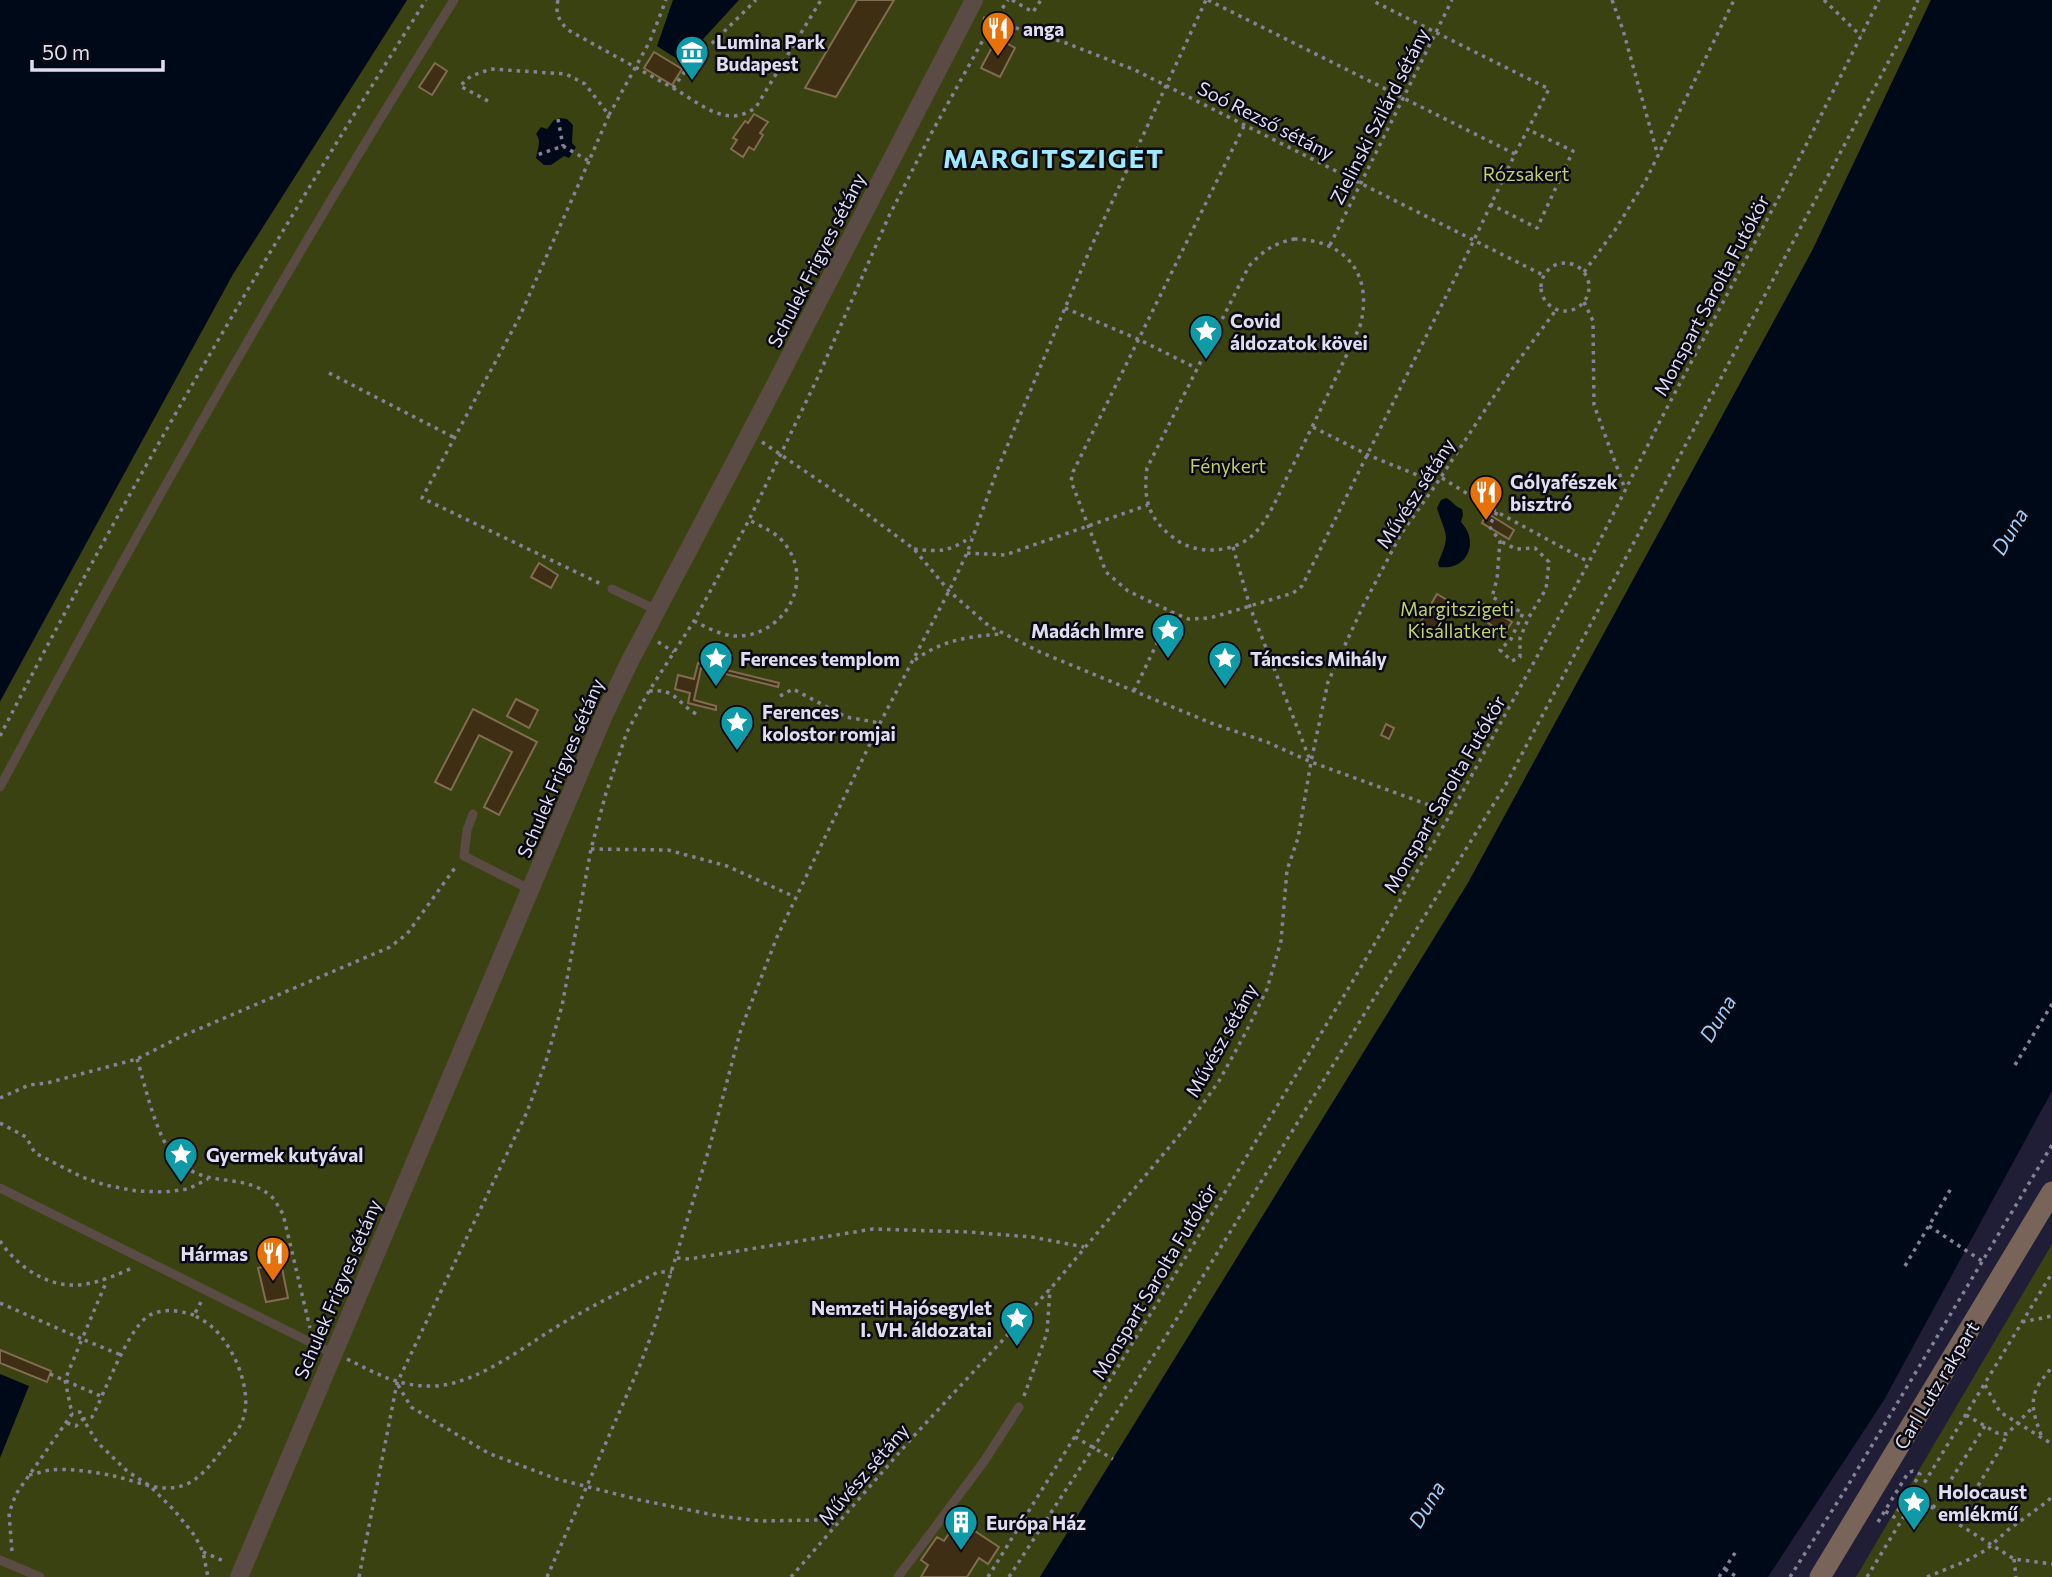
<svg xmlns="http://www.w3.org/2000/svg" width="2052" height="1577" font-family="Commissioner,sans-serif">
<style>
.green{fill:#3b4211}
.water{fill:#000918}
.building{fill:#3e2e13;stroke:#806d50;stroke-width:2}
.lines{fill:none;stroke-linecap:round;stroke-linejoin:round}
.path{stroke:#848297;stroke-width:3.5;stroke-dasharray:3.5 5;stroke-linecap:butt}
.service{stroke:#5a4c45;stroke-width:9}
.minor{stroke:#5a4c45;stroke-width:18}
.secondary{stroke:#796459;stroke-width:21}
.labels{text-anchor:middle;dominant-baseline:central;stroke-width:5;stroke-linejoin:round;paint-order:stroke}
.poi-label{font-size:19px;font-weight:bold;fill:#dedeef;stroke:#0a0914;text-anchor:start}
.street-label{font-size:19px;fill:#dedeef;stroke:#0a0914}
.park-label{font-size:19px;fill:#bed06c;stroke:#0a0914}
.water-label{font-size:21px;font-style:italic;fill:#9fcbf6;stroke:#0a0914}
.district-label{font-size:26px;font-weight:bold;letter-spacing:2px;fill:#9deafd;stroke:#0a0914}
</style>
<rect width="100%" height="100%" fill="#201d36"/>
<path class="green" d="M407,0H1931L1812,251L1468,883L1040,1577H0V702L233,274Z
M2052,1244V1577H1856Z"/>
<path class="water" d="M0,0H407L233,274L0,701Z
M673,0H739L682,62L657,46Z
M1931,0H2052V1091L1884,1400L1768,1577H1040L1468,883L1812,251Z
M560,118L567,119L573,125L572,143L576,147L569,158L564,156L551,165H544L536,158C537,151 542,140 536,134L541,127L547,129L554,120Z
M1446,498C1453,501 1455,507 1462,509L1463,515L1461,522C1480,542 1467,571 1439,567L1438,563C1451,533 1446,537 1437,508L1441,500Z
M0,1374L29,1386L0,1458Z"/>
<path class="building" d="M857,0H894L836,97L805,88Z
M997,38L1015,48L1000,77L981,68Z
M654,52L682,69L672,85L644,68Z
M435,63L447,71L432,95L419,87Z
M754,114L768,122L760,133L763,135L754,150L749,147L743,157L731,149L737,140L733,138L745,121L748,123Z
M1487,513L1514,530L1509,539L1482,523Z
M539,563L558,575L551,588L531,577Z
M1437,594L1452,603L1434,634L1419,625Z
M1484,604L1512,622L1504,634L1477,615Z
M698,663L779,683L778,687L701,668L694,700L716,706V710L688,703L690,693L675,689L678,675L694,679Z
M516,699L538,710L529,728L507,716Z
M473,709L537,742L499,815L484,807L512,752L479,735L451,790L435,782Z
M1386,724L1394,728L1389,739L1381,735Z
M281,1263L288,1298L266,1302L258,1268Z
M0,1350L51,1371L47,1382L0,1363Z
M958,1520L999,1547L988,1564L979,1558L967,1577H921L928,1565L921,1560L937,1537L944,1541Z"/>
<g class="lines">
<path class="path" d="M558,0C555,13 559,21 568,30L673,88L688,67L756,0
M1012,0L1033,12L1041,0
M1208,0L1515,154
M1612,0L1623,30L1658,156
M1824,0L1861,36
M983,18L1066,43L1135,70L1543,275
M673,88C700,103 727,130 756,107L821,0
M488,101L460,86L471,76L491,69L566,74L585,84L609,115L589,161L563,146L537,155
M609,115L650,41L666,0
M558,119L563,146
M1244,126L1073,472L1071,481L1106,572L1128,591L1172,612L1188,619L1210,618L1293,593L1302,586L1473,242L1515,154L1549,89L1371,0
M589,161L519,318L422,498L601,584
M1490,204L1537,228L1573,151L1529,130
M1294,239C1346,240 1374,275 1360,326C1337,376 1313,426 1288,475C1278,496 1269,519 1253,535C1232,554 1195,555 1174,538C1148,519 1143,498 1147,468L1249,266C1264,250 1273,244 1294,239Z
M1330,245L1452,0
M1541 287a24 24 0 1 1 48 0a24 24 0 1 1-48 0Z
M1584,272L1615,230L1646,180L1734,0
M1584,302L1593,321L1594,405L1625,489
M1065,308L1140,340L1196,368
M329,373L455,438
M1313,427L1368,455L1437,483
M762,442L852,503L914,549L949,591L989,626L1040,652L1211,723L1267,742L1311,762L1451,813
M1442,478L1497,512L1589,562
M1497,512L1489,526L1500,541L1497,579L1492,597L1523,613L1511,639L1500,650L1512,661L1520,657V638L1529,617L1546,589L1549,562L1535,548L1516,549L1500,541
M1233,547L1250,607L1310,760
M914,549C941,552 948,552 971,537
M967,553L1005,555L1148,505
M694,621C706,627 720,635 734,636C782,638 816,584 785,544C776,532 762,527 749,520
M658,642L674,652
M915,660C942,640 970,636 1003,634
M649,691C676,688 677,703 696,714
M1134,691L1172,612
M780,696L793,689L846,717L880,723
M0,736C130,484 274,239 426,0
M591,849L668,850L727,866L795,897
M137,1059C146,1088 156,1138 177,1160C207,1190 241,1171 271,1196C276,1201 279,1208 283,1214L310,1328
M2015,1065L2052,1004
M0,1098L29,1085L47,1083L137,1059L180,1037L390,947L407,934L457,865
M0,1123L26,1137L35,1153L82,1177L105,1185L136,1191L165,1192L188,1189L208,1179
M1929,1226L1982,1261
M0,1241C16,1265 45,1286 75,1285C94,1285 117,1275 134,1267
M677,1258L689,1259L873,1229L968,1232L1032,1237L1084,1247
M1905,1266L1952,1187
M0,1303L82,1339L105,1285L104,1279
M194,1315C179,1311 167,1308 152,1314C130,1322 104,1395 92,1417L83,1419L97,1442L127,1471L150,1486L174,1510L195,1536L203,1552L208,1577
M2022,1322L2052,1316
M347,1359C378,1374 398,1387 434,1386C480,1384 529,1342 568,1320C598,1303 628,1288 658,1272H672
M50,1374L103,1397
M398,1385L411,1407L488,1453L557,1479L640,1500L719,1516L760,1521L818,1520L838,1524
M1985,1385L2000,1412L2052,1444
M1024,1396L1047,1333L1050,1289
M1966,1415L1997,1433L2007,1434L2032,1408
M67,1423L76,1426L83,1419L80,1412L72,1414
M2041,1435C2035,1417 2028,1403 2039,1384C2043,1377 2049,1373 2052,1365
M1075,1437L1113,1459
M29,1475C36,1474 43,1471 50,1470C70,1468 95,1472 114,1476C138,1481 162,1495 187,1484C202,1477 212,1463 222,1450C229,1441 239,1431 243,1419C253,1391 234,1346 212,1327C207,1322 200,1319 194,1315L201,1302
M1909,1493L2014,1559L2052,1564
M1933,1508L1985,1426
M1878,1522L1908,1473L1913,1471L1920,1474L1894,1517L1882,1509
M1956,1522L2002,1446L2007,1434
M12,1551L9,1513L16,1494L72,1414L65,1380L82,1339L121,1355
M203,1552L226,1562
M2014,1559L2016,1577
M1725,1569L1737,1577
M359,1577L397,1383L527,1112L546,1061L562,1006L591,849L606,793L627,732L649,691L694,621L749,520L818,377L889,216L932,132L993,22L1008,0
M547,1577L640,1365L654,1328L709,1149L741,1029L777,937L880,723L949,591L967,553L998,468L1065,308L1092,245L1206,0
M791,1577L912,1438L1051,1288L1187,1126L1219,1081L1246,1032L1267,989L1281,941L1287,870L1298,838L1311,762L1328,682L1363,606L1401,534L1437,483L1510,372L1556,310
M988,1577L1190,1250L1354,979L1451,813L1589,562L1660,421L1798,161L1879,0
M1009,1577L1163,1341L1506,784L1901,38L1918,0
M1719,1577L1737,1550
M1790,1577L1847,1487L2052,1145
M1867,1577L2052,1273
M1927,1577L1966,1561L1986,1550L2008,1530L2048,1501L2052,1496"/>
<path class="service" d="M612,589L657,610
M0,787C143,520 292,256 454,0
M473,814L467,830L464,856L531,890
M0,1188L332,1353
M0,1560L40,1577
M898,1577L985,1460L1019,1407"/>
<path class="minor" d="M239,1577L605,713L630,661L749,435L974,0"/>
<path class="secondary" d="M1820,1577L2052,1192"/>
</g>
<defs>
<symbol id="restaurant-pin" viewBox="-11 -11 22 30"><path d="M0 17L-7.5 6A9.5 9.5 0 1 1 7.5 6Z" fill="#e8710a" stroke="#0a0914"/><path d="M-5-6h1v4h1v-4h1v4h1v-4h1v5L-1.5 .5V6h-2V.5L-5-1ZM5-6V6H3V1.5H1.5Q1.5-4 5-6Z" fill="#fff"/></symbol>
<symbol id="museum-pin" viewBox="-11 -11 22 30"><path d="M0 17L-7.5 6A9.5 9.5 0 1 1 7.5 6Z" fill="#0f9aa8" stroke="#0a0914"/><path d="M0-6L6-3V-2H-6V-3ZM-5-1h2V3h-2ZM-1-1h2V3h-2ZM3-1h2V3H3ZM-6 4H6V6H-6Z" fill="#fff"/></symbol>
<symbol id="sight-pin" viewBox="-11 -11 22 30"><path d="M0 17L-7.5 6A9.5 9.5 0 1 1 7.5 6Z" fill="#0f9aa8" stroke="#0a0914"/><path d="M0-6L1.8-2.2L6-1.7L2.9 1.2L3.7 5.4L0 3.3L-3.7 5.4L-2.9 1.2L-6-1.7L-1.8-2.2Z" fill="#fff"/></symbol>
<symbol id="building-pin" viewBox="-11 -11 22 30"><path d="M0 17L-7.5 6A9.5 9.5 0 1 1 7.5 6Z" fill="#0f9aa8" stroke="#0a0914"/><path d="M-4-6H4V6H1V3H-1V6H-4ZM-2.5-4.3h1.7v1.8h-1.7ZM.8-4.3h1.7v1.8H.8ZM-2.5-1h1.7V.8h-1.7ZM.8-1h1.7V.8H.8Z" fill="#fff"/></symbol>
</defs>
<g fill-rule="evenodd">
<use href="#restaurant-pin" x="979" y="9" width="38" height="52"/>
<use href="#museum-pin" x="673" y="33" width="38" height="52"/>
<use href="#sight-pin" x="1187" y="312" width="38" height="52"/>
<use href="#restaurant-pin" x="1467" y="473" width="38" height="52"/>
<use href="#sight-pin" x="1149" y="611" width="38" height="52"/>
<use href="#sight-pin" x="697" y="639" width="38" height="52"/>
<use href="#sight-pin" x="1206" y="639" width="38" height="52"/>
<use href="#sight-pin" x="718" y="703" width="38" height="52"/>
<use href="#sight-pin" x="162" y="1135" width="38" height="52"/>
<use href="#restaurant-pin" x="254" y="1234" width="38" height="52"/>
<use href="#sight-pin" x="998" y="1299" width="38" height="52"/>
<use href="#sight-pin" x="1895" y="1483" width="38" height="52"/>
<use href="#building-pin" x="942" y="1503" width="38" height="52"/>
</g>
<g class="labels">
<g class="poi-label">
<text x="1023" y="28">anga</text>
<text x="716" y="41">Lumina Park<tspan x="716" dy="22">Budapest</tspan></text>
<text x="1230" y="320">Covid<tspan x="1230" dy="22">áldozatok kövei</tspan></text>
<text x="1510" y="481">Gólyafészek<tspan x="1510" dy="22">bisztró</tspan></text>
<text x="1144" y="630" text-anchor="end">Madách Imre</text>
<text x="740" y="658">Ferences templom</text>
<text x="1250" y="658">Táncsics Mihály</text>
<text x="762" y="711">Ferences<tspan x="762" dy="22">kolostor romjai</tspan></text>
<text x="206" y="1154">Gyermek kutyával</text>
<text x="248" y="1253" text-anchor="end">Hármas</text>
<text x="992" y="1307" text-anchor="end">Nemzeti Hajósegylet<tspan x="992" dy="22">I. VH. áldozatai</tspan></text>
<text x="1938" y="1491">Holocaust<tspan x="1938" dy="22">emlékmű</tspan></text>
<text x="986" y="1522">Európa Ház</text>
</g>
<g class="street-label">
<text transform="translate(1379 116) rotate(-63)">Zielinski Szilárd sétány</text>
<text transform="translate(1266 120) rotate(27)">Soó Rezső sétány</text>
<text transform="translate(816 260) rotate(-63)">Schulek Frigyes sétány</text>
<text transform="translate(1711 295) rotate(-62)">Monspart Sarolta Futókör</text>
<text transform="translate(1415 493) rotate(-57)">Művész sétány</text>
<text transform="translate(560 768) rotate(-67)">Schulek Frigyes sétány</text>
<text transform="translate(1444 794) rotate(-60)">Monspart Sarolta Futókör</text>
<text transform="translate(1221 1040) rotate(-61)">Művész sétány</text>
<text transform="translate(1154 1281) rotate(-59)">Monspart Sarolta Futókör</text>
<text transform="translate(337 1289) rotate(-67)">Schulek Frigyes sétány</text>
<text transform="translate(1936 1385) rotate(-59)">Carl Lutz rakpart</text>
<text transform="translate(863 1474) rotate(-49)">Művész sétány</text>
</g>
<g class="park-label">
<text x="1526" y="173">Rózsakert</text>
<text x="1228" y="465">Fénykert</text>
<text x="1457" y="608">Margitszigeti<tspan x="1457" dy="22">Kisállatkert</tspan></text>
</g>
<g class="water-label">
<text transform="translate(2009 531) rotate(-59)">Duna</text>
<text transform="translate(1717 1018) rotate(-59)">Duna</text>
<text transform="translate(1426 1504) rotate(-59)">Duna</text>
</g>
<g class="district-label">
<text x="1054" y="157">MARGITSZIGET</text>
</g>
</g>
<path d="M32 60v10h131v-10" fill="none" stroke="#dedeef" stroke-width="3.5"/>
<text x="42" y="60" font-size="21" fill="#dedeef" stroke="#0a0914" stroke-width="5" paint-order="stroke">50 m</text>
</svg>
